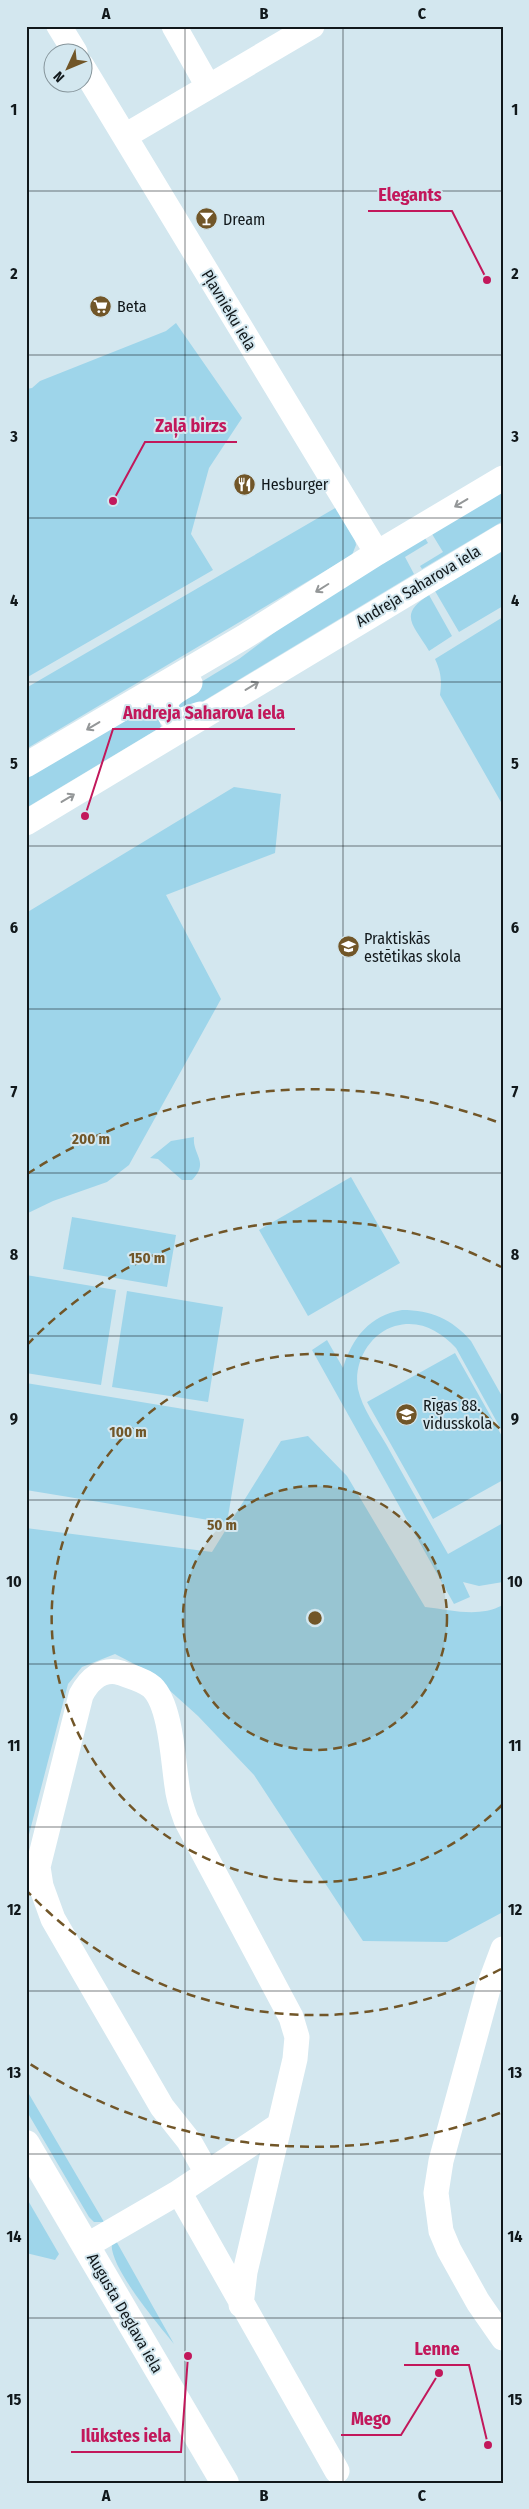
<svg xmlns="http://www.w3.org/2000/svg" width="529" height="2509" font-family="'Fira Sans Condensed',sans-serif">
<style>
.green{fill:#9ed5ea}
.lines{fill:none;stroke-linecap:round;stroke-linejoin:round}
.minor{stroke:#fff;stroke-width:25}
.major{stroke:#fff;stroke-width:28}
.oneway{stroke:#949798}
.grid{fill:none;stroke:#11181b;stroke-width:1;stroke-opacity:0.55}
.ring{fill:none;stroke:#715628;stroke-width:2.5;stroke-dasharray:9 6}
.labels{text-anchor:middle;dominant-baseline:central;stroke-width:4;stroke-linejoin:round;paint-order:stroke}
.poi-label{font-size:16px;fill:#11181b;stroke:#d3e7ef;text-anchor:start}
.street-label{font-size:16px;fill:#11181b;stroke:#d3e7ef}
.centre{fill:#715628;stroke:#d3e7ef;stroke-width:2.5}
.ring-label{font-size:15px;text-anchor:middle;font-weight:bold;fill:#715628;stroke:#d3e7ef;stroke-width:4;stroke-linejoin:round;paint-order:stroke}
.leader{fill:none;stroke:#c2185b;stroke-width:2}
.callout-dot{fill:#c2185b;stroke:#d3e7ef;stroke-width:2}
.callout-label{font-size:18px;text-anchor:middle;font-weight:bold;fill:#c2185b;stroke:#d3e7ef;stroke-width:4;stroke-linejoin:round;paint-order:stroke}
.neatline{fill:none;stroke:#11181b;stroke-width:2}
.grid-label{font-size:16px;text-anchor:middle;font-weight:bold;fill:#11181b}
</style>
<rect width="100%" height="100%" fill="#d3e7ef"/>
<path class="green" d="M176,323L242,418L209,468L191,534L213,570L26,678V389L32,388L40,381L166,331Z
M503,491V521L422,569L420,566L443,552L432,534Z
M337,507L355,539L356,545L352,555L26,749V688Z
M425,538L428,543L405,557L414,574L187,711L178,707V696L239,659L299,614Z
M503,551V606L459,632L435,591Z
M429,595L452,636L429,651C414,625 397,615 429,595Z
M503,617V802H501L440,695C442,680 441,672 435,659Z
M160,697L157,711L161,727L26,808V777Z
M234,787L281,794L275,853L166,895L221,999L129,1165L107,1182L53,1201L26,1214V913Z
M194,1137C192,1155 210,1162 192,1180H182L158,1159L150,1158L171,1141Z
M351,1177L400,1263L308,1316L259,1230Z
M72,1217L176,1235L167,1287L63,1269Z
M26,1275L116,1290L101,1385L26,1373Z
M127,1291L223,1307L208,1402L112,1387Z
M402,1310C431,1310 452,1319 471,1341L503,1398V1433L456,1348C440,1331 420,1319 395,1326C369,1334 353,1363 358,1389C362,1408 376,1427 386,1444C406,1480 427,1517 448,1554L503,1523V1582L479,1586L463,1582L470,1597L454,1604L312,1350L327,1340L343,1368C352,1338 370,1315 402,1310Z
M455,1353L503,1438V1480L433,1519L367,1402Z
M26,1383L244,1419L227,1523L26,1490Z
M308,1436L347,1476L425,1607C453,1610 478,1618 503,1605V1912L447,1942L363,1941L254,1775L198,1716L148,1671L115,1654L82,1667L68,1684L26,1846V1528L212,1552L281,1441Z
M26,2089L104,2222H94L89,2217L26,2110Z
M26,2197L59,2254L55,2260L26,2253Z
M115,2239L174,2344C159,2325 107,2265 112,2242Z"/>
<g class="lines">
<path class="minor" d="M59,26L75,52
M174,26L208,86
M82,66L377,553
M125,136L312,26
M190,683C175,692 155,700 174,720L179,721L200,714
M26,765L244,637L377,553L503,478
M26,823L503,536
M503,1949L488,1989L441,2161L436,2193L441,2231L449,2250L478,2302L503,2338
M207,2173L189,2141L162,2107L53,1919L41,1886L38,1867L81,1695C89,1680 102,1667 121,1673C131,1677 143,1679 152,1687C171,1705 173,1761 177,1786C178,1798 182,1809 186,1820L291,2017L297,2037L295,2059L245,2272L241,2305
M179,2192L337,2471
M86,2246L179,2192L278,2126"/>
<path class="major" d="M26,2144L225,2483"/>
</g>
<defs><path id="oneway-shaft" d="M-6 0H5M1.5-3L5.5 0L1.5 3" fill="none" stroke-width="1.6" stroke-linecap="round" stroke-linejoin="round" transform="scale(1.25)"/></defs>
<g class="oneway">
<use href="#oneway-shaft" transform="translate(461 503) rotate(149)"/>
<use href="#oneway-shaft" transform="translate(322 588) rotate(148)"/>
<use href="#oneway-shaft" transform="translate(252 686) rotate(-31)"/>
<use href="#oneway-shaft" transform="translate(93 726) rotate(149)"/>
<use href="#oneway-shaft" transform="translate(68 798) rotate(-31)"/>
</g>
<path class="grid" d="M185,26V2483M343,26V2483M26,191H503M26,355H503M26,518H503M26,682H503M26,846H503M26,1009H503M26,1173H503M26,1336H503M26,1500H503M26,1664H503M26,1827H503M26,1991H503M26,2154H503M26,2318H503"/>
<circle cx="315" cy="1618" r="132" fill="#715628" fill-opacity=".12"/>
<g class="ring">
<circle cx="315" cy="1618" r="132"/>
<path d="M502 1805A264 264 0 1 1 502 1431"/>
<path d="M501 1969A397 397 0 0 1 27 1891M27 1345A397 397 0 0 1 501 1267"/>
<path d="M500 2113A529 529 0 0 1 27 2062M27 1174A529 529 0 0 1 500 1123"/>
</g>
<defs>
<symbol id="bar-disc" viewBox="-11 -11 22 22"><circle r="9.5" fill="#715628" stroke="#d3e7ef"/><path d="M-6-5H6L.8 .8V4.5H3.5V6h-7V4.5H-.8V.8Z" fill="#fff"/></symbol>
<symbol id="supermarket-disc" viewBox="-11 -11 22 22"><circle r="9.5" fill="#715628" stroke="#d3e7ef"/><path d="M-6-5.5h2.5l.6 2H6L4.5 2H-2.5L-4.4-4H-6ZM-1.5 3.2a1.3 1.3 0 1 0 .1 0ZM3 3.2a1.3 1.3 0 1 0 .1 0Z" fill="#fff"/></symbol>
<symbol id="restaurant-disc" viewBox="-11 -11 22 22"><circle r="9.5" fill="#715628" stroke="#d3e7ef"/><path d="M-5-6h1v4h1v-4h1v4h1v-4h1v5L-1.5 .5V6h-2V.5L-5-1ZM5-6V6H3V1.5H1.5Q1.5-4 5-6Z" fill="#fff"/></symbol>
<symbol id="school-disc" viewBox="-11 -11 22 22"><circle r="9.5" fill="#715628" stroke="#d3e7ef"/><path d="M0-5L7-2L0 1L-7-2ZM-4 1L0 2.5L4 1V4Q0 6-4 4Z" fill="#fff"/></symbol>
</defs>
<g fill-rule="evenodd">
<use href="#bar-disc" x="194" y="206" width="25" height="25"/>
<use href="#supermarket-disc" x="88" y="294" width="25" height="25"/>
<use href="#restaurant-disc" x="232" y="472" width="25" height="25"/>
<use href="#school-disc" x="336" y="934" width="25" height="25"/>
<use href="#school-disc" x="394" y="1402" width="25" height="25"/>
</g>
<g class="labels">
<g class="poi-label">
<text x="223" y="219">Dream</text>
<text x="117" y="306">Beta</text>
<text x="261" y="484">Hesburger</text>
<text x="364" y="938">Praktiskās<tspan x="364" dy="18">estētikas skola</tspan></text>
<text x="423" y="1405">Rīgas 88.<tspan x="423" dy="18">vidusskola</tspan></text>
</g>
<g class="street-label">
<text transform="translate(229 310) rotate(59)">Pļavnieku iela</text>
<text transform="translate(418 586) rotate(-31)">Andreja Saharova iela</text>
<text transform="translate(125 2313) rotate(60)">Augusta Deglava iela</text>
</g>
</g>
<circle cx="315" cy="1618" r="8" class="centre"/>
<g class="ring-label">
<text x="91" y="1144">200 m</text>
<text x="147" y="1263">150 m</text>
<text x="128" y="1437">100 m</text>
<text x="222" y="1530">50 m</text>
</g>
<path class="leader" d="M487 280L452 211H368M113 501L145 442H237M85 816L113 729H295M488 2445L469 2365H404M439 2373L401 2435H341M188 2356L181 2452H71"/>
<g class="callout-dot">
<circle cx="487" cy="280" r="5"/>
<circle cx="113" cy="501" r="5"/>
<circle cx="85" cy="816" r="5"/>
<circle cx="488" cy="2445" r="5"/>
<circle cx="439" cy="2373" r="5"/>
<circle cx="188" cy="2356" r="5"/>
</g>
<g class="callout-label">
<text x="410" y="201">Elegants</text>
<text x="191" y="432">Zaļā birzs</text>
<text x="204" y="719">Andreja Saharova iela</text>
<text x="437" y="2355">Lenne</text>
<text x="371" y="2425">Mego</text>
<text x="126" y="2442">Ilūkstes iela</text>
</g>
<rect width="529" height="2509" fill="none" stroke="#d3e7ef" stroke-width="55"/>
<g transform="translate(68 68) rotate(226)"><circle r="24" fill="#d3e7ef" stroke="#85949a"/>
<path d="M0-4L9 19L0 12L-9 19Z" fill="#715628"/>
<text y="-8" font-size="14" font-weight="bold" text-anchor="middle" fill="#11181b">N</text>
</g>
<rect x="28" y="28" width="474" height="2454" class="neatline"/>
<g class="grid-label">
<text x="106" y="19">A</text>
<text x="264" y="19">B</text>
<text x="422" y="19">C</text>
<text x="14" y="115">1</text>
<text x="515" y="115">1</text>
<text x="14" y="279">2</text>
<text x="515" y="279">2</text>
<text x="14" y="442">3</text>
<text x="515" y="442">3</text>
<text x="14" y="606">4</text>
<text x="515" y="606">4</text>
<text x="14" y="769">5</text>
<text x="515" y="769">5</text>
<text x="14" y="933">6</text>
<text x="515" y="933">6</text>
<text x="14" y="1097">7</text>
<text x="515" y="1097">7</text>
<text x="14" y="1260">8</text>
<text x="515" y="1260">8</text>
<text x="14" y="1424">9</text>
<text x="515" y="1424">9</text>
<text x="14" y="1587">10</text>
<text x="515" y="1587">10</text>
<text x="14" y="1751">11</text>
<text x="515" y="1751">11</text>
<text x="14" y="1915">12</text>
<text x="515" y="1915">12</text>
<text x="14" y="2078">13</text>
<text x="515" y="2078">13</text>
<text x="14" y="2242">14</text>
<text x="515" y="2242">14</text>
<text x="14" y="2405">15</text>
<text x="515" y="2405">15</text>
<text x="106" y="2501">A</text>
<text x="264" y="2501">B</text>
<text x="422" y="2501">C</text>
</g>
</svg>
